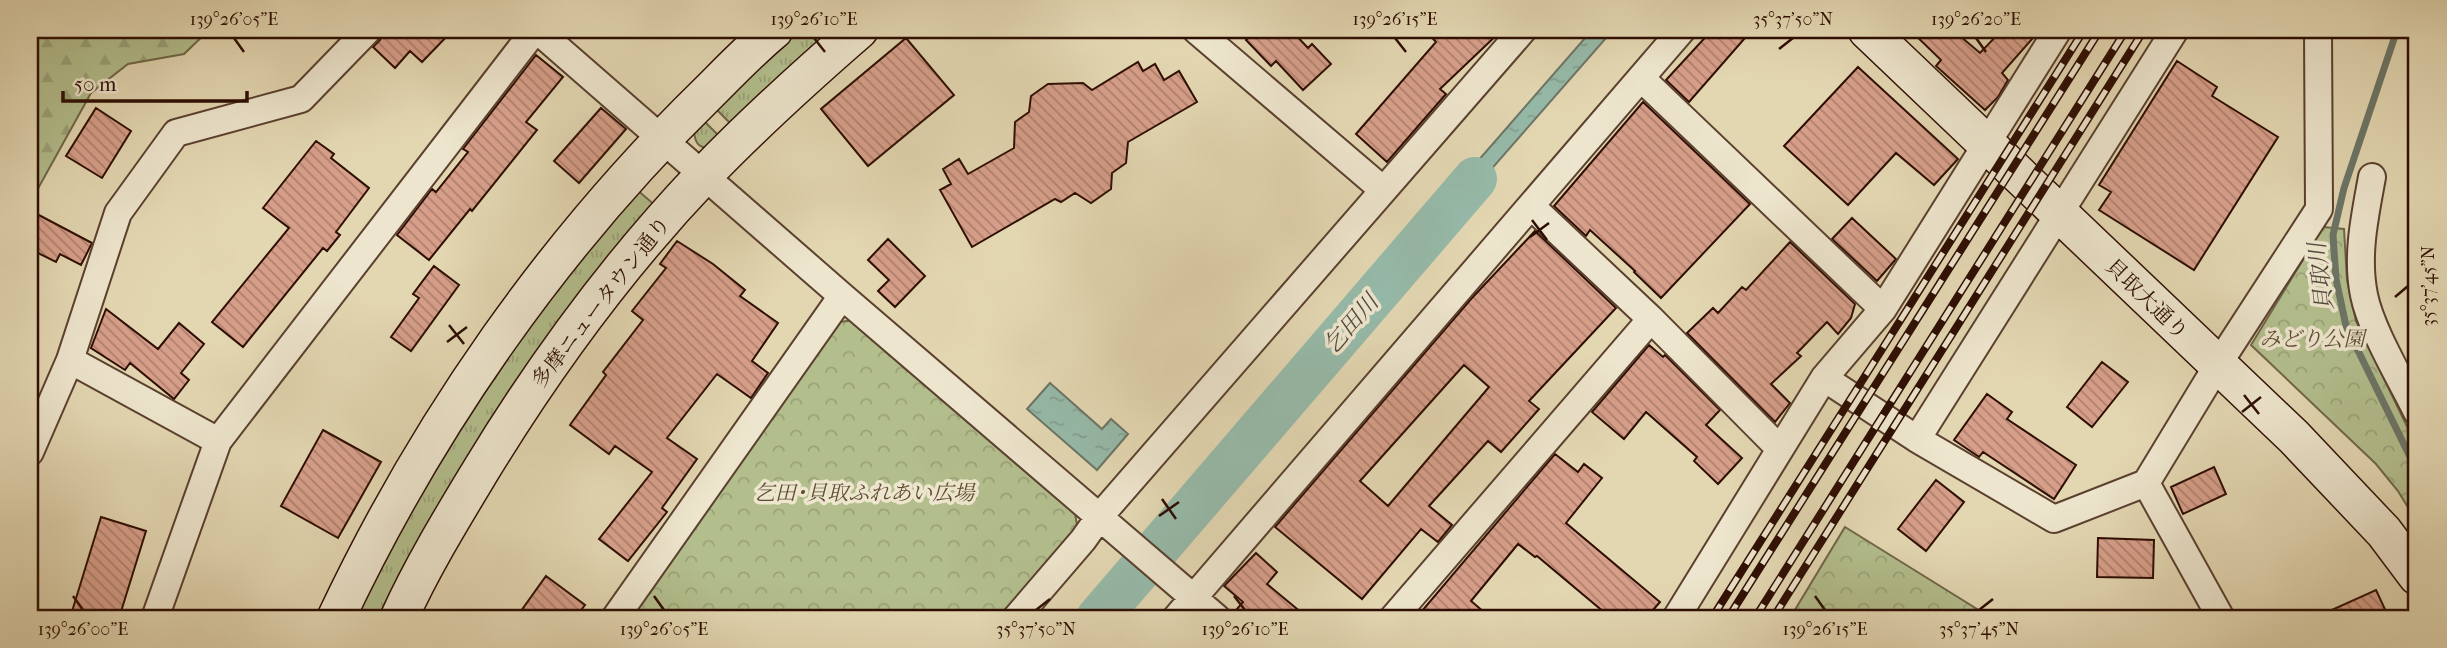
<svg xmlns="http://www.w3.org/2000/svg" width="2447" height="648" font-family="'IM FELL French Canon','Noto Serif JP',serif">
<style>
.grass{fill:url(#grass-tufts);stroke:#706648;stroke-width:2}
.forest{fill:url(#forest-firs);stroke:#706648;stroke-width:2}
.park{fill:url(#park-crowns);stroke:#706648;stroke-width:2}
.water{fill:url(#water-ripples);stroke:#6c7567;stroke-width:2}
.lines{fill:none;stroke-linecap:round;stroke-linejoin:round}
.stream{stroke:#6c7567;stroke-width:7}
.river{stroke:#96baa9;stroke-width:44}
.building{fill:url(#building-back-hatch);stroke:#2e0e03;stroke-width:2;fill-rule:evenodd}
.street-casing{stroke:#5b402f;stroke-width:30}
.secondary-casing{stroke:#2e0e03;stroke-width:40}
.street{stroke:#ede5cd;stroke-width:26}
.secondary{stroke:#ede5cd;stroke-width:37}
.rail-casing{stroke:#2e0e03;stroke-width:8}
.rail{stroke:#ede5cd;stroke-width:5;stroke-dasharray:16;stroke-linecap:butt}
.ticks{fill:none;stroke:#2e0e03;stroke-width:2.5}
.labels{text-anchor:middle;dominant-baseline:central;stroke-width:7;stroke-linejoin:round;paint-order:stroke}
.street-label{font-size:21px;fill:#2e0e03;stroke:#ede5cd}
.park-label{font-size:21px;font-style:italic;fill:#5d4c33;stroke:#ede5cd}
.water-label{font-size:23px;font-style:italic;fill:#524a3d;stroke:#ede5cd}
.neatline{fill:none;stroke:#2e0e03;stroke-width:2.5}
.ticks-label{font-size:18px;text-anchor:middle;fill:#2e0e03}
</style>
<defs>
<pattern id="grass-tufts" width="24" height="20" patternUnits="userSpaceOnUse" patternTransform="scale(1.75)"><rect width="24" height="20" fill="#b3be8d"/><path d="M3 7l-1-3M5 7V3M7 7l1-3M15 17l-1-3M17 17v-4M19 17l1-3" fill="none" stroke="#9aa278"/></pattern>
<pattern id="forest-firs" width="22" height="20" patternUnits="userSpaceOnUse" patternTransform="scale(1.75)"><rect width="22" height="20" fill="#b3be8d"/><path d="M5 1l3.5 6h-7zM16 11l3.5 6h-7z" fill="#9aa278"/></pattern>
<pattern id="park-crowns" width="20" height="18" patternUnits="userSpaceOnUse" patternTransform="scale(1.75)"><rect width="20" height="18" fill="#b3be8d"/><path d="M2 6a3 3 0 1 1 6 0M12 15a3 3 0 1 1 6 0" fill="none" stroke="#9aa278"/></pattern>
<pattern id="water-ripples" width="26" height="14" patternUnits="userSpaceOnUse" patternTransform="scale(1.75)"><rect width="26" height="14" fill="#96baa9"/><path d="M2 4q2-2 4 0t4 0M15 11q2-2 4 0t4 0" fill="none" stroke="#829f90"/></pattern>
<pattern id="building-back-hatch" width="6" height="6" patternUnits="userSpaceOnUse" patternTransform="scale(1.75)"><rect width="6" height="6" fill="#d79f8a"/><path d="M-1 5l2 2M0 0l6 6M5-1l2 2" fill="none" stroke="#af806f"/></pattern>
</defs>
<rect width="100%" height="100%" fill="#e3d7b2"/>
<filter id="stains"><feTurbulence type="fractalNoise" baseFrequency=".00286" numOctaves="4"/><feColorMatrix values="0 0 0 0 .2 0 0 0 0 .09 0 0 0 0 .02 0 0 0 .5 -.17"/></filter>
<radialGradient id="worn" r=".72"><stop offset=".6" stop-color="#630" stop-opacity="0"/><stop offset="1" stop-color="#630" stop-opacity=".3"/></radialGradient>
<path class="grass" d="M795,30H842L735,128L714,107Z
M703,120L723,140L712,149C699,148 695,144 694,131Z
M636,189L657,207L384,618H351L425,477L559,283Z"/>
<path class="forest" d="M39,30H209L184,54L128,64L91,93L30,203V38Z"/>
<path class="park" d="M2323,227L2344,229L2347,280L2356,321L2417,447V522L2398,491L2376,464L2251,345Z
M855,320L1074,508L1079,536L1009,618H625L831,323Z
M1845,527L1977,609L1971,618H1790Z"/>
<path class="water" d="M1592,30H1613L1439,229L1429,217Z
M1050,383L1102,429L1111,419L1128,434L1097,470L1027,409Z"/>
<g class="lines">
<path class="stream" d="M2397,30L2344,188L2333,235L2336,279L2346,326L2417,471"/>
<path class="river" d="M1098,618L1475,179"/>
</g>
<path class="building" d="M383,30H453L422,62L410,51L395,68L373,47L380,40Z
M1256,30H1291L1308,48L1312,44L1331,64L1303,90L1276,61L1271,66L1246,40Z
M1425,30H1502L1440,89L1446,94L1387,162L1356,134L1436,42Z
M1712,30H1752L1689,102L1666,80Z
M1910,30H1953L1980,53L2002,30H2040L2002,73L2008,80L1998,97L1985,110L1936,66L1941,60Z
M906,38L954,95L868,166L821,109Z
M536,55L563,77L526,122L537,130L472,211L470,209L429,260L397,235L432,189L436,192L468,152L463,149Z
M2177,61L2217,87L2212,96L2278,137L2194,270L2099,210L2111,192L2099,185Z
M1138,62L1143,71L1155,64L1164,80L1179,71L1197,102L1128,142L1126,163L1112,173L1111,189L1091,203L1075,193L1061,202L1055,199L972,247L940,190L951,184L943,169L959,159L968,174L1014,148L1015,122L1029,112L1031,96L1048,84L1083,83L1092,90Z
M1858,67L1958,159L1934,185L1896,153L1848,205L1784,146Z
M1643,102L1750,204L1661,298L1634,272L1635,271L1590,230L1586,236L1554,206Z
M96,108L131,131L102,178L66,156Z
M601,108L626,129L579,183L554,161Z
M316,141L334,154L331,158L369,188L336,232L340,235L327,251L323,248L243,347L212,322L289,228L263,208Z
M35,213L92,243L81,265L60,254L56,262L30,249V224Z
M1852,218L1896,259L1877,281L1832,239Z
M1535,231L1616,308L1529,401L1539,409L1501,452L1488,441L1429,506L1452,525L1438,542L1421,529L1362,599L1275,527L1471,299ZM1464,365L1489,387L1388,506L1360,481Z
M888,239L925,276L895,307L878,291L889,280L868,260Z
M677,241L713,264L745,290L740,296L778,323L752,361L768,373L751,398L717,374L667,438L697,459L662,508L667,512L628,561L599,539L652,472L615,446L609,454L570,425L606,375L603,372L643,320L632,311L666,268L660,264Z
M1790,242L1855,304L1851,318L1838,334L1827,322L1797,353L1801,356L1771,384L1790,403L1775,422L1687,333L1713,308L1718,313L1742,287L1746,290Z
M434,266L459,285L411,351L391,337L419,298L413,294Z
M106,309L158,349L179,323L204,344L181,373L189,380L174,399L130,363L125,370L91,348Z
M1649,345L1663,357L1665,355L1720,410L1706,425L1742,458L1718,484L1694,461L1697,457L1646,412L1624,439L1592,412Z
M2102,362L2128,382L2092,427L2067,407Z
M1987,394L2012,412L2007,419L2076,465L2054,499L1983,452L1979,457L1954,440Z
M323,430L381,462L338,538L281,506Z
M1555,454L1578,472L1584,464L1602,478L1566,523L1660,602L1646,618H1611L1537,556L1535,557L1518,544L1471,601L1491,618H1416Z
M2214,467L2226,494L2183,514L2171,487Z
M1936,480L1964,502L1926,551L1898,529Z
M101,517L146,531L119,618H70Z
M2098,538L2154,540L2153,578L2097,577Z
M1256,553L1277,572L1267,584L1308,618H1246L1236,610L1243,602L1224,586Z
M546,576L585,605L575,618H516Z
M2376,590L2389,618H2314Z"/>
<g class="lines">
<defs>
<path id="street" d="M537,30L842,296L1217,618
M1196,30L1382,189
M1641,78L1883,309
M2372,177C2365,216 2356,255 2364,295C2371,330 2401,379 2417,412
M1531,206L1651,319L1780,449
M70,360L218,441
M1824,378L1917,439L2054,519L2146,483L2221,618
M1917,439L2175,30
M30,452L70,360L118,213L176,133L301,99L368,30
M2146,483L2217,366L2319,209L2318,30
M155,618L218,441L535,30
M615,618L842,296
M1016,618L1083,540L1100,516L1523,30
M1176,618L1682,30
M1393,618L1651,319
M1676,618L1824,378L1883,309L2058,30"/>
<path id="secondary" d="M1867,30L2294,437L2384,532L2417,576
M336,618C428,423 554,243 709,92C730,71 751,49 774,30
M399,618C422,567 452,518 481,470C545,365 619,264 704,175C753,124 806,76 859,30"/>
</defs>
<use href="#street" class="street-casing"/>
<use href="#secondary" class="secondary-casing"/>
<use href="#street" class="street"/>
<use href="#secondary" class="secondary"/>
<defs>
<path id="rail" d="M1712,618L2084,30
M1728,618L2100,30
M1755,618L2126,30
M1773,618L2144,30"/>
</defs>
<use href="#rail" class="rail-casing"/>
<use href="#rail" class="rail"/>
</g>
<path class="ticks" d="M234,38L244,52M814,38L825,52M1395,38L1406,52M1976,38L1986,52M1779,49L1793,38M1532,220L1547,240M1530,237L1549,223M2395,297L2408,286M449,325L464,344M447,342L467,327M2244,395L2259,414M2242,412L2261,397M1162,499L1176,519M1159,516L1179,502M73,596L83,610M654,596L664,610M1234,596L1245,610M1815,596L1825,610M1036,610L1050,599M1979,610L1993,599"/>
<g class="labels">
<g class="street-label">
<text transform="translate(2147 299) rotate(44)">貝取大通り</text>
<text transform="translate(601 302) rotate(-52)">多摩ニュータウン通り</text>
</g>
<g class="park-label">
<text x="2312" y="339">みどり公園</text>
<text x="864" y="493">乞田･貝取ふれあい広場</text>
</g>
<g class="water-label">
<text transform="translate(2321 277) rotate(-97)">貝取川</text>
<text transform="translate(1351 324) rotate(-49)">乞田川</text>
</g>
</g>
<rect width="2447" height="648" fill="none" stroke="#e3d7b2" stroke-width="77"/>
<path d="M63 91v10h184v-10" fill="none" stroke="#2e0e03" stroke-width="3.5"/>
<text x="74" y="91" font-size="21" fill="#2e0e03" stroke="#ede5cd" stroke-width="5" paint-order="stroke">50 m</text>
<rect x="38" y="38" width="2370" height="572" class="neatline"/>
<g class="ticks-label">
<text x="234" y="25">139°26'05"E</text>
<text x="814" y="25">139°26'10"E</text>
<text x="1395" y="25">139°26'15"E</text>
<text x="1793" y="25">35°37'50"N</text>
<text x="1976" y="25">139°26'20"E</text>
<text transform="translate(2428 286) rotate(-90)" y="6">35°37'45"N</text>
<text x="83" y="635">139°26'00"E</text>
<text x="664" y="635">139°26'05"E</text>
<text x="1036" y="635">35°37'50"N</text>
<text x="1245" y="635">139°26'10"E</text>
<text x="1825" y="635">139°26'15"E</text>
<text x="1979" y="635">35°37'45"N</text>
</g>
<rect width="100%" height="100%" filter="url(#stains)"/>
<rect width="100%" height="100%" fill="url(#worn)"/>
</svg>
